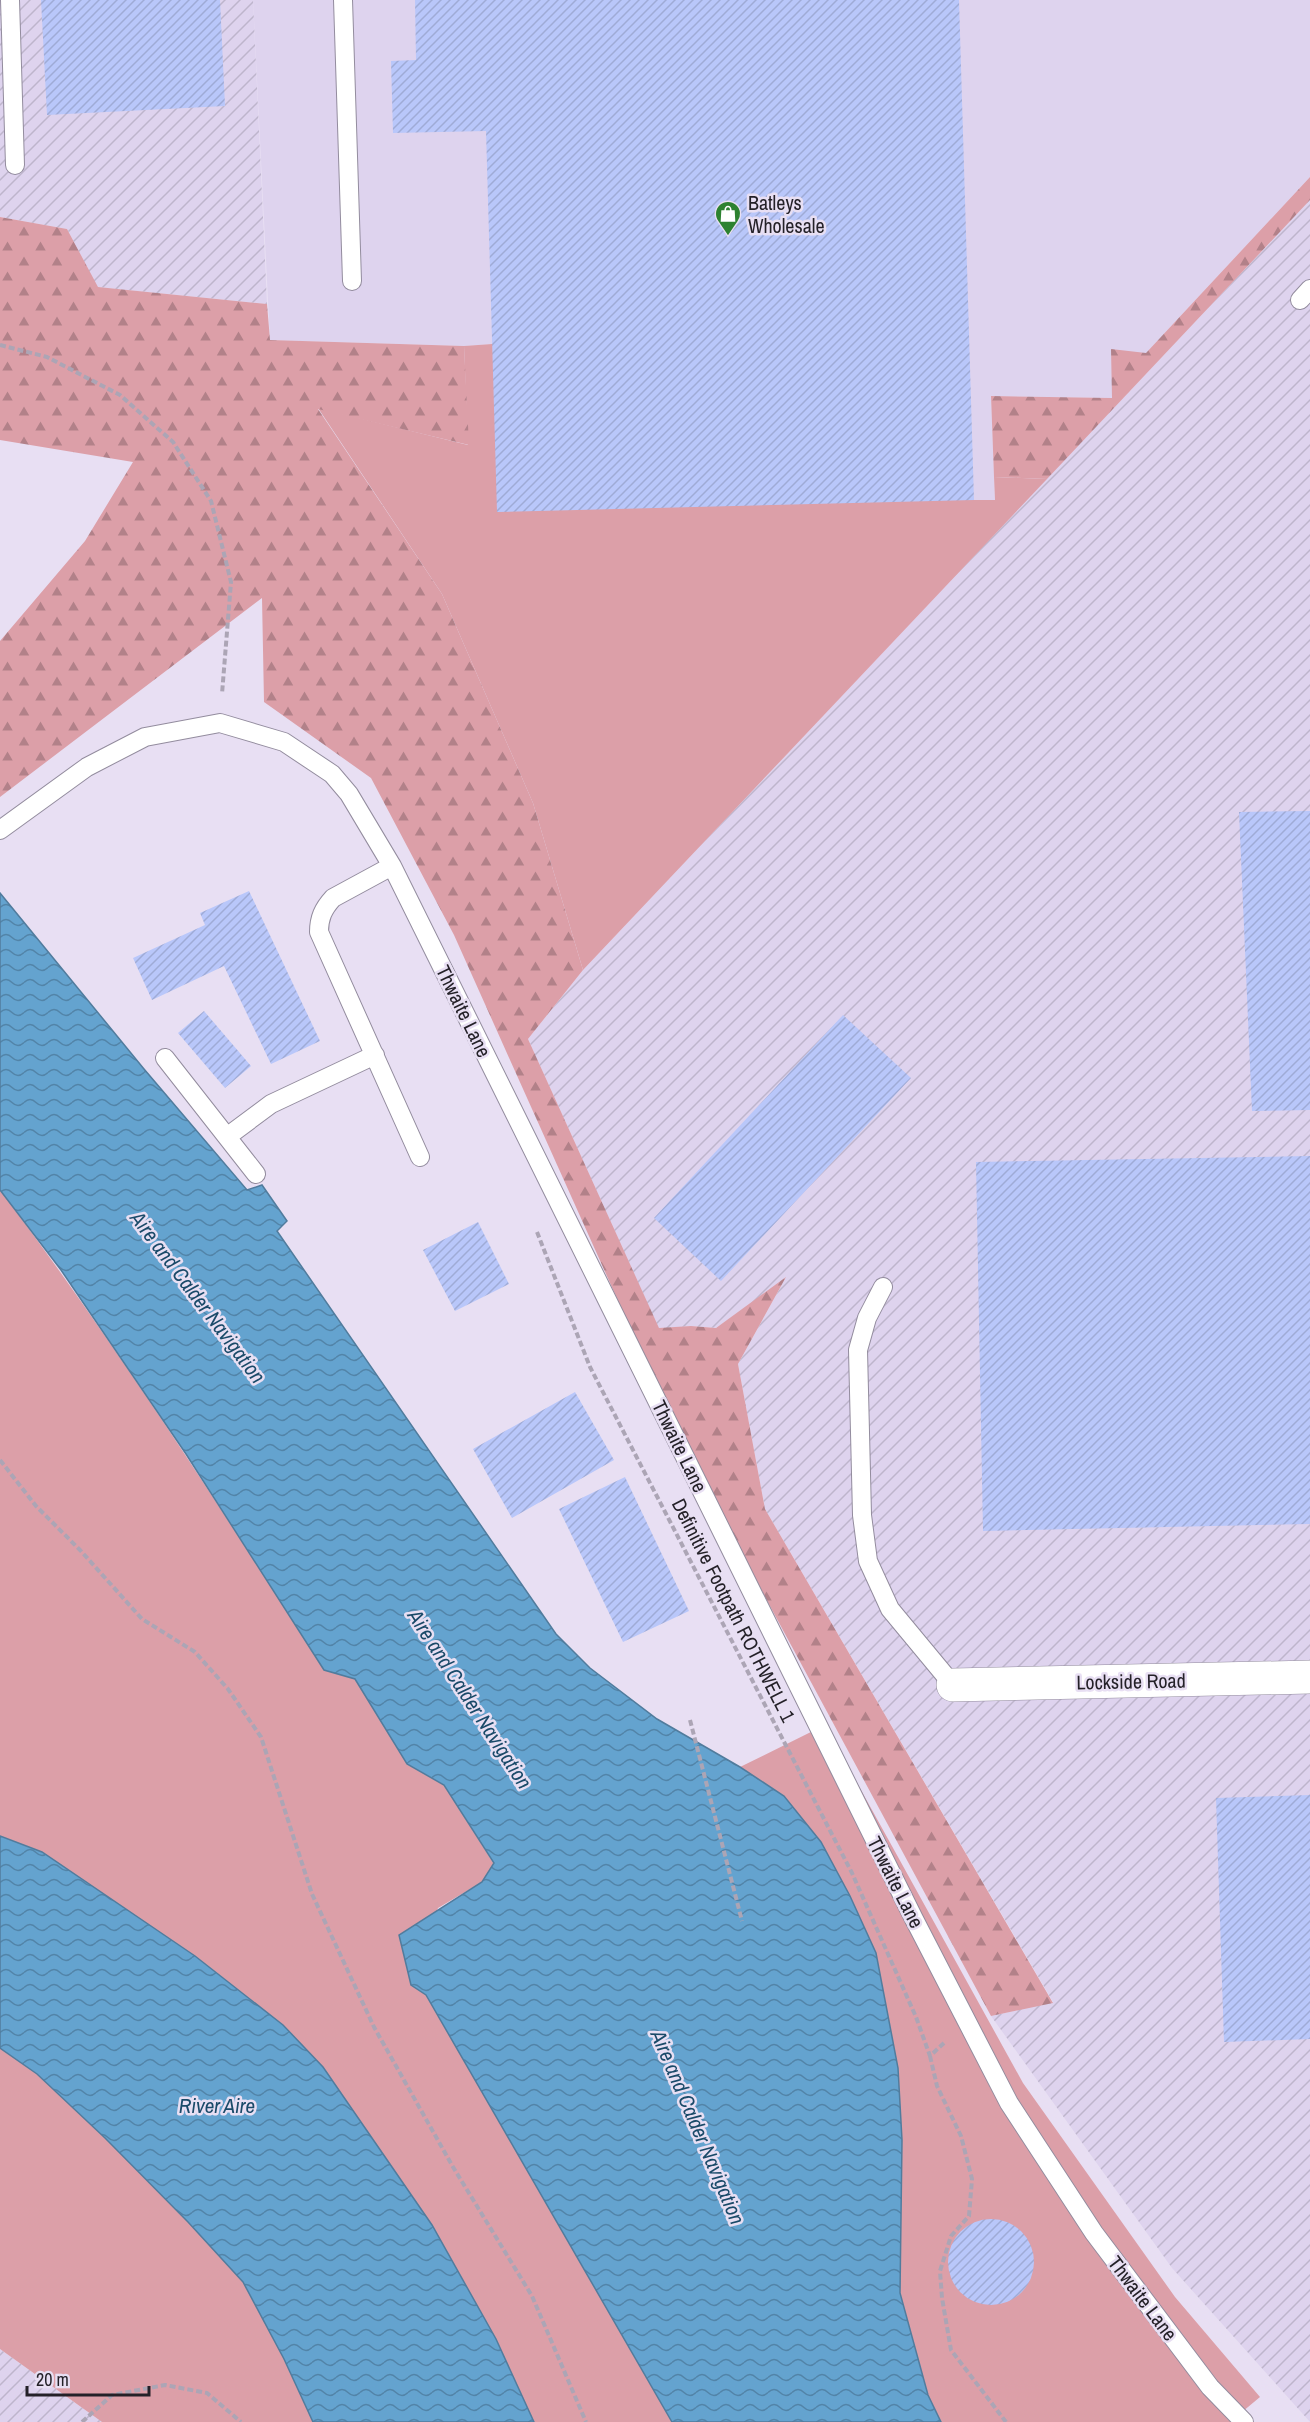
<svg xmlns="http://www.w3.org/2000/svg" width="1310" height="2422" font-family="'Archivo Narrow',sans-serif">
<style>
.built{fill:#ded3ee}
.industrial{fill:url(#industrial-furrows)}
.grass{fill:#dc9fa8}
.forest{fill:url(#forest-firs)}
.water{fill:url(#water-waves);stroke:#517c9d;stroke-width:1.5}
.building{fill:url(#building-hatch)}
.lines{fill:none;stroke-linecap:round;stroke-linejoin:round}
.service-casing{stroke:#938c9e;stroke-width:20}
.minor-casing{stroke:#938c9e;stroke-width:34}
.path{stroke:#aca5b5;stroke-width:4;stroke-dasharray:6 3;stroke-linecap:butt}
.service{stroke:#fff;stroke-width:18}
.minor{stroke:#fff;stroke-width:33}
.labels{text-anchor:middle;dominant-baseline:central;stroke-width:5;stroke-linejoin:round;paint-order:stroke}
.poi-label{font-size:20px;fill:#242128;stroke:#e8dff3;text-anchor:start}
.street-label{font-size:20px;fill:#242128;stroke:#e8dff3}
.water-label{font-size:21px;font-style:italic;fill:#1a4a69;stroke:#e8dff3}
</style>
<defs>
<pattern id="industrial-furrows" width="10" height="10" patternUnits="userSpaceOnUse" patternTransform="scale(1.5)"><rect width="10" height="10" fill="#ded3ee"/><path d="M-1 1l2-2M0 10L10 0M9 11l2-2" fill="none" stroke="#beb5cc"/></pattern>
<pattern id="forest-firs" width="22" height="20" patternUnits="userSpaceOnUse" patternTransform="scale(1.5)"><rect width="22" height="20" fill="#dc9fa8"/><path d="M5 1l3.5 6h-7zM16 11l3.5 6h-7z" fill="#b28189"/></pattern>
<pattern id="water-waves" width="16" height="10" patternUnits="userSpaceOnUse" patternTransform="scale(1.5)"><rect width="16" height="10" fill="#64a3cf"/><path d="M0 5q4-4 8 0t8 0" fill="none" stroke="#5284a8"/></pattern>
<pattern id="building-hatch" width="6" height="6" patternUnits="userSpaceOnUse" patternTransform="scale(1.5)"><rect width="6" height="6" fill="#b9c7fa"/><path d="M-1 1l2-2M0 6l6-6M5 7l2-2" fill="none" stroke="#9fabd6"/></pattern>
</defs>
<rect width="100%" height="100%" fill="#e8dff3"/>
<path class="built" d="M253,0H1310V177L1146,353L1112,398L991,396L995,501L974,500L492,344L464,346L270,340Z"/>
<path class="industrial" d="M0,0H253L267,304L97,287L67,229L0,217Z
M1310,200V2422L1172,2268L991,2016L1053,2002L765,1509L738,1364L785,1279L716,1328L691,1326L659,1329L528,1039L583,970Z
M0,2349L102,2422H0Z"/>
<path class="grass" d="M492,344L974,500H995L994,477L1047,479L583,970L533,803L442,594L318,408L468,445L464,346Z
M0,1190C116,1344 220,1507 324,1670L355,1679L407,1764L444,1785L494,1864L482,1882L438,1908L411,1985L426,1995L672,2422H534L496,2339L432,2225L323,2067L283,2025L195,1956L42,1852L0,1836Z
M825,1725L1023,2083L1175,2297L1260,2397L1230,2422H941L928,2395L900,2293L902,2140L898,2068L876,1953L850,1896L821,1842L784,1796L740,1767Z
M0,2048L37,2074L105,2138L188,2222L243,2282L284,2359L313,2422H102L0,2349Z"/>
<path class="forest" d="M1310,177V200L1047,479L994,477L991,396L1112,398L1111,349L1146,353Z
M0,217L67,229L98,287L267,304L270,340L464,346L469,445L318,409L442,594L533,803L583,970L528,1039L659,1328L691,1326L716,1328L786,1277L738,1364L765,1509L1053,2003L991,2016L680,1439L454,935L371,778L264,702L262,598L0,797V641L85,541L133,462L0,440Z"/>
<path class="water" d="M0,893L144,1069L247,1190L262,1185L287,1221L277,1231L556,1634L590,1668L657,1719L740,1767L784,1796L821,1842L850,1896L876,1953L898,2068L902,2140L900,2293L928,2395L941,2422H672L426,1995L411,1985L399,1935L482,1882L494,1863L444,1785L407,1764L355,1679L324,1670L186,1454L61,1270L0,1190Z
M0,1836L42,1852L195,1956L283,2025L323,2067L432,2225L496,2339L534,2422H313L284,2359L243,2282L188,2222L105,2138L37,2074L0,2048Z"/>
<path class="building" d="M41,0H220L225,106L47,115Z
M415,0H959L974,500L497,512L486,131L393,133L391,61L416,60Z
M1310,811V1110L1252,1111L1239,812Z
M249,891L320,1041L271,1064L224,966L152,1000L133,958L205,925L200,913Z
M204,1011L251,1066L225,1088L178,1033Z
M843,1015L911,1078L721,1281L654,1218Z
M1310,1156V1524L983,1531L976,1162Z
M478,1222L509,1284L455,1311L423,1250Z
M575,1392L614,1460L512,1518L473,1449Z
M625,1477L689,1611L623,1642L559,1509Z
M1310,1795V2039L1224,2042L1216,1798Z
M948 2262a43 43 0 1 1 86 0a43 43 0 1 1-86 0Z"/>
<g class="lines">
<defs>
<path id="service" d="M10,0L15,165
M343,0L352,281
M1300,300L1310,289
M0,830L87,767L145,737L220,723L284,742L332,774L349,794L392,866L914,1919L1009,2103L1094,2233L1210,2387L1244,2422
M392,866L333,898C323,909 319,918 319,932L420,1157
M165,1058L256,1174
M228,1136L271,1104L375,1055
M883,1287L867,1318L858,1350L862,1515L868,1561L890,1609L953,1685"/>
<path id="minor" d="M953,1685L1310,1677"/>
</defs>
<use href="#service" class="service-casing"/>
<use href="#minor" class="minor-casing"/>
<path class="path" d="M0,345L47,357L120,395L173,442L211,501L231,582L222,694
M537,1232L590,1367L852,1873L916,2017L930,2056L945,2042
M0,1460L36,1506L80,1550L142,1619L195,1652L228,1689L261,1737L312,1894L374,2027L453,2167L532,2296L586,2422
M690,1720L742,1921
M930,2056L937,2086L961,2136L972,2179L969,2216L951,2236L940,2271L942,2298L951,2350L1006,2422
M82,2422L112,2395L165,2385L207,2393L241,2422"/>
<use href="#service" class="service"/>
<use href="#minor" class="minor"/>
</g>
<defs>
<symbol id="shop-pin" viewBox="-11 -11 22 30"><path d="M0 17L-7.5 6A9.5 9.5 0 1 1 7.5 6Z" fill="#2d8230" stroke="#e8dff3"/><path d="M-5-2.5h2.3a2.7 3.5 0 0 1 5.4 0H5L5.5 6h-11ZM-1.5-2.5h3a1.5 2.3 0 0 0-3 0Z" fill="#fff"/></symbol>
</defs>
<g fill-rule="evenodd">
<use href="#shop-pin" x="713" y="199" width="30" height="40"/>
</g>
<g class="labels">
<g class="poi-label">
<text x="748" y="202">Batleys<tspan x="748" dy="23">Wholesale</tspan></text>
</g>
<g class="street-label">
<text transform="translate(464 1011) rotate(64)">Thwaite Lane</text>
<text transform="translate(680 1446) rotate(64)">Thwaite Lane</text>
<text transform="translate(734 1610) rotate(63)">Definitive Footpath ROTHWELL 1</text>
<text transform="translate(1131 1681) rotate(-1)">Lockside Road</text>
<text transform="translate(896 1882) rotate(63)">Thwaite Lane</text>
<text transform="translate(1143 2298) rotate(53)">Thwaite Lane</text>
</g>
<g class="water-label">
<text transform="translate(198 1297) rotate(53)">Aire and Calder Navigation</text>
<text transform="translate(470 1699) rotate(57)">Aire and Calder Navigation</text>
<text x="217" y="2105">River Aire</text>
<text transform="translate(698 2127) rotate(67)">Aire and Calder Navigation</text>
</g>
</g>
<path d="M27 2386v9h122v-9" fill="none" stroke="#242128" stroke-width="3"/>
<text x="36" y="2386" font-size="18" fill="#242128" stroke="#e8dff3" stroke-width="4.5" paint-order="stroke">20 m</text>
</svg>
